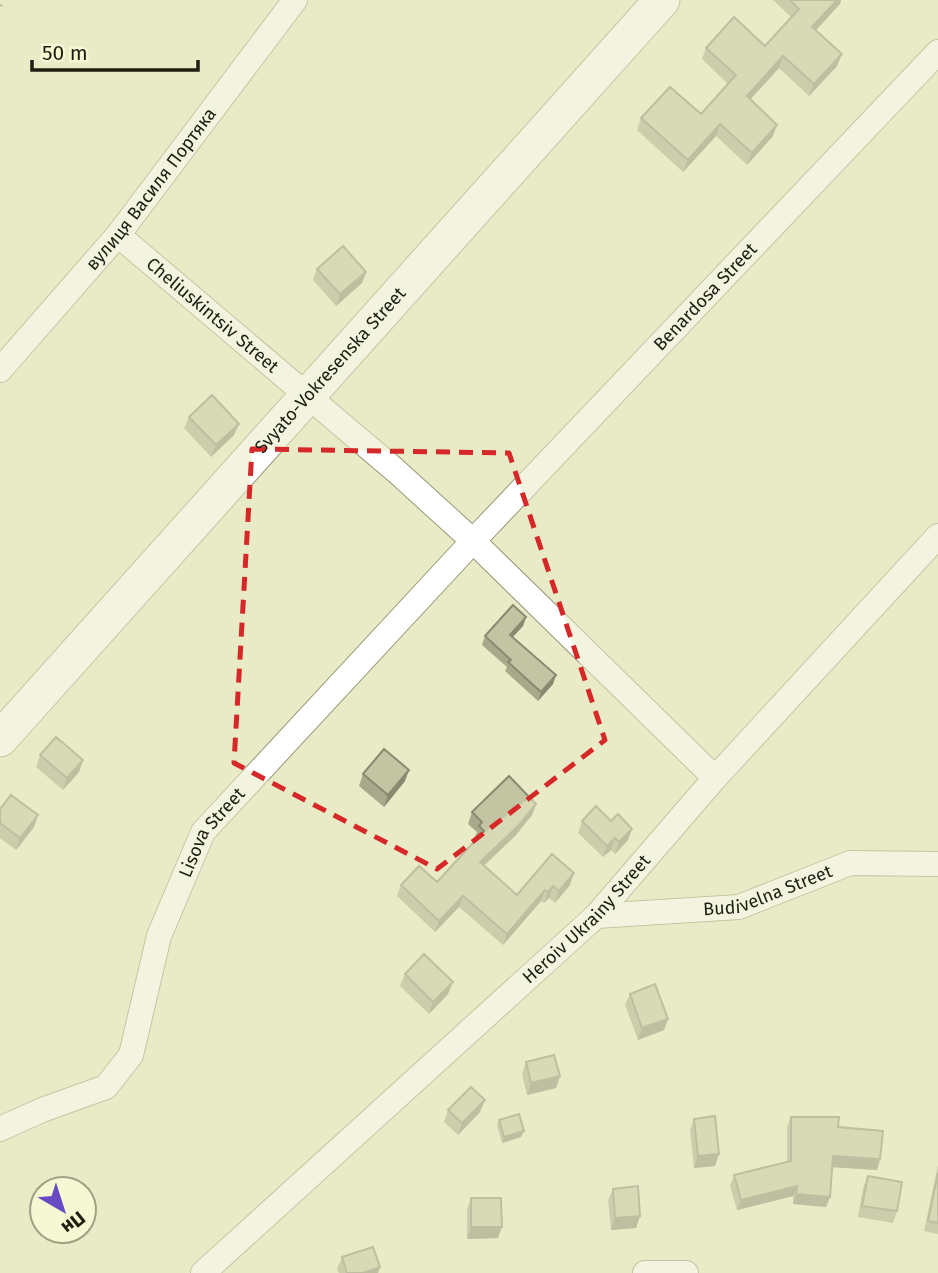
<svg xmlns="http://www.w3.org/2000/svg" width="938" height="1273" font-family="'Fira Sans',sans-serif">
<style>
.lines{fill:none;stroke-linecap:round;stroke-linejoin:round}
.street-casing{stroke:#979876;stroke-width:26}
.secondary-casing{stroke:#979876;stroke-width:37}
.path{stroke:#8a8c71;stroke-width:4.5;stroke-dasharray:2 5;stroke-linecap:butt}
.street{stroke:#fff;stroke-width:24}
.secondary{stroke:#fff;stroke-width:35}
.wall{fill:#a8a98b}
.shaded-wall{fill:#888a71}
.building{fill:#c3c5a2;stroke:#888a71;stroke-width:2}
.marked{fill:none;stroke:#d62828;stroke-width:5;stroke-dasharray:14 9;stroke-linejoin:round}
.labels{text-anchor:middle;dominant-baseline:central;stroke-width:5;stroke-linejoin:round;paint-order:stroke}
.street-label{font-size:18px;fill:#1d1e10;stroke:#f6f8d3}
</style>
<rect width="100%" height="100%" fill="#e9ebc6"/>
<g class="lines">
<defs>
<g id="street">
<path id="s1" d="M118,235L395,470L473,541L715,778"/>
<path id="s2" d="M0,370L118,235L295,0"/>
<path id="s3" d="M596,916L739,907L850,863L938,864"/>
<path id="s4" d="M0,1129L42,1110L106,1087L131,1055L159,936L203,832L473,541L938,52"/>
<path id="s5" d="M203,1273L596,916L715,778L938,536"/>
<path d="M645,1273H686"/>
</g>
<g id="secondary">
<path id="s6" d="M0,739L662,0"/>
</g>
</defs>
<use href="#street" class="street-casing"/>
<use href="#secondary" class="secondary-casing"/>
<path class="path" d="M0,6L3,0"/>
<use href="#street" class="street"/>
<use href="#secondary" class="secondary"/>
</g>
<path class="wall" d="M773,0H841L840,4L815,30L837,66L809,96L779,68L750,100L773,136L747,165L716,136L683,172L637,130L641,118L701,114L728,84L702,59L706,48L765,46L791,17Z
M317,269L366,272L362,283L336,306L313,280Z
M189,417L234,435L211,457L184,428Z
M526,617L523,626L513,637L553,684L538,701L505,671L507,667L482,645L485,636Z
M40,755L83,760L79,772L63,790L36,767Z
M363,774L405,781L384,807L359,786Z
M536,804L532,815L515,836L484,866L517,895L552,854L570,885L555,903L549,898L544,903L541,901L503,945L459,907L435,932L397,896L401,885L437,882L477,839L475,837L477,832L468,824L472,812Z
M0,809L38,815L34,827L16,850L0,838Z
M582,821L628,840L615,854L611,850L603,857L578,833Z
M405,974L448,994L429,1014L400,986Z
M630,994L664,1030L638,1040L625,1005Z
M526,1062L560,1076L556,1088L527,1095L522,1074Z
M448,1110L480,1112L458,1135L444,1122Z
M791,1117L838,1127L880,1159L877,1170L832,1167L830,1197L826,1207L793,1204V1196L737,1210L730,1186L734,1175L787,1162V1127Z
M694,1119L715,1166L694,1168L690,1130Z
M499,1120L521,1137L502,1143L497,1125Z
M938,1165V1234L924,1231Z
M868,1176L897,1211L893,1223L858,1217L863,1188Z
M613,1189L640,1216L636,1228L611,1230L608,1200Z
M471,1198L498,1238L467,1239V1210Z
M342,1257L380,1267L378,1273H339L337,1269Z"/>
<path class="shaded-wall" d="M837,0H841L840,4L808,39L812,27Z
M842,54L837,66L809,96L814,84Z
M783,56L779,68L742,108L747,96Z
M720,124L716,136L683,172L688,160Z
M777,125L773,136L747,165L752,153Z
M366,272L362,283L336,306L340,294Z
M239,424L234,435L211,457L216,445Z
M526,617L523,626L507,643L510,635Z
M556,675L553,684L538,701L541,692Z
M83,760L79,772L63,790L67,778Z
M409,770L405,781L384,807L388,795Z
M536,804L532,815L515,836L475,873L480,862Z
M38,815L34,827L16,850L20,838Z
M632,829L628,840L615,854L619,842Z
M615,838L611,850L603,857L607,846Z
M574,873L570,885L555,903L559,891Z
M553,886L549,898L544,903L548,892Z
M545,890L541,901L503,945L507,934Z
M463,896L459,907L435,932L439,921Z
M453,982L448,994L429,1014L433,1002Z
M668,1019L664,1030L638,1040L642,1028Z
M560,1076L556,1088L527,1095L531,1083Z
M485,1100L480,1112L458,1135L462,1123Z
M524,1131L521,1137L502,1143L504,1137Z
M719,1154L715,1166L694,1168L698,1156Z
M833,1156L880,1159L877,1170L829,1167Z
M797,1186L793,1196L737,1210L741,1200Z
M796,1194L830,1197L826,1207L793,1204Z
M640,1216L636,1228L611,1230L615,1218Z
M471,1227H502L498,1238L467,1239Z
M380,1267L378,1273H363Z"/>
<path class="building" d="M790,0H837L812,27L842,54L814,84L783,56L747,96L777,125L752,153L720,124L688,160L641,118L670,87L701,114L736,75L706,48L734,17L765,46L799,9Z
M343,246L366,272L340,294L317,269Z
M212,395L239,424L216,445L189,417Z
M513,605L526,617L510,635L556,675L541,692L508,662L511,660L485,636Z
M56,737L83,760L67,778L40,755Z
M384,749L409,770L388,795L363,774Z
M509,776L536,804L519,825L480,862L517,895L552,854L574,873L559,891L553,886L548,892L545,890L507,934L463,896L439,921L401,885L419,866L437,882L484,831L479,826L482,822L472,812Z
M11,795L38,815L20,838L0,823V809Z
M596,806L611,821L618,814L632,829L619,842L615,838L607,846L582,821Z
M424,954L453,982L433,1002L405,974Z
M655,984L668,1019L642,1028L630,994Z
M554,1055L560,1076L531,1083L526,1062Z
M471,1087L485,1100L462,1123L448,1110Z
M519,1114L524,1131L504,1137L499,1120Z
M715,1116L719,1154L698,1156L694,1119Z
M791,1117H839L838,1127L883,1131L880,1159L833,1156L830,1197L796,1194L797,1186L741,1200L734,1175L791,1161Z
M938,1173V1223L928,1221Z
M868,1176L902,1182L897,1211L862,1206Z
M638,1186L640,1216L615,1218L613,1189Z
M471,1198H501L502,1227H471Z
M373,1247L380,1267L363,1273H347L342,1257Z"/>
<path d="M0 0H938V1273H0ZM252,449L509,453L605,740L437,869L234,763Z" fill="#e9ebc6" fill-opacity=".55" fill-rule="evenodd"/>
<path class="marked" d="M252,449L509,453L605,740L437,869L234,763Z"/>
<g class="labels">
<g class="street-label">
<text stroke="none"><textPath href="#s2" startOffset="236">вулиця Василя Портяка</textPath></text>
<text stroke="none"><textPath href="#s4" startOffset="1124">Benardosa Street</textPath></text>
<text stroke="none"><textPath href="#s1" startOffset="124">Cheliuskintsiv Street</textPath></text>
<text stroke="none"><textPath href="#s6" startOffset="495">Svyato-Vokresenska Street</textPath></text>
<text stroke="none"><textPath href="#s4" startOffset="394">Lisova Street</textPath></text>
<text stroke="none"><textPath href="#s3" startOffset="175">Budivelna Street</textPath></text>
<text stroke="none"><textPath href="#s5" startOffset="522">Heroiv Ukrainy Street</textPath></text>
</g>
</g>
<g transform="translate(63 1210) rotate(141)"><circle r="33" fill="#f6f8d3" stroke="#9fa185" stroke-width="2"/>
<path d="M0-5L12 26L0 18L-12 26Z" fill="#684ac3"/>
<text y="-10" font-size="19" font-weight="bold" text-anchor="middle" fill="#1d1e10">Пн</text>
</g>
<path d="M32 60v10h166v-10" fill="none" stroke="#1d1e10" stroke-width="3.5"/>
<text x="42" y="60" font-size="21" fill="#1d1e10" stroke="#f6f8d3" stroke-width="5" paint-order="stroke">50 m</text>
</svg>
